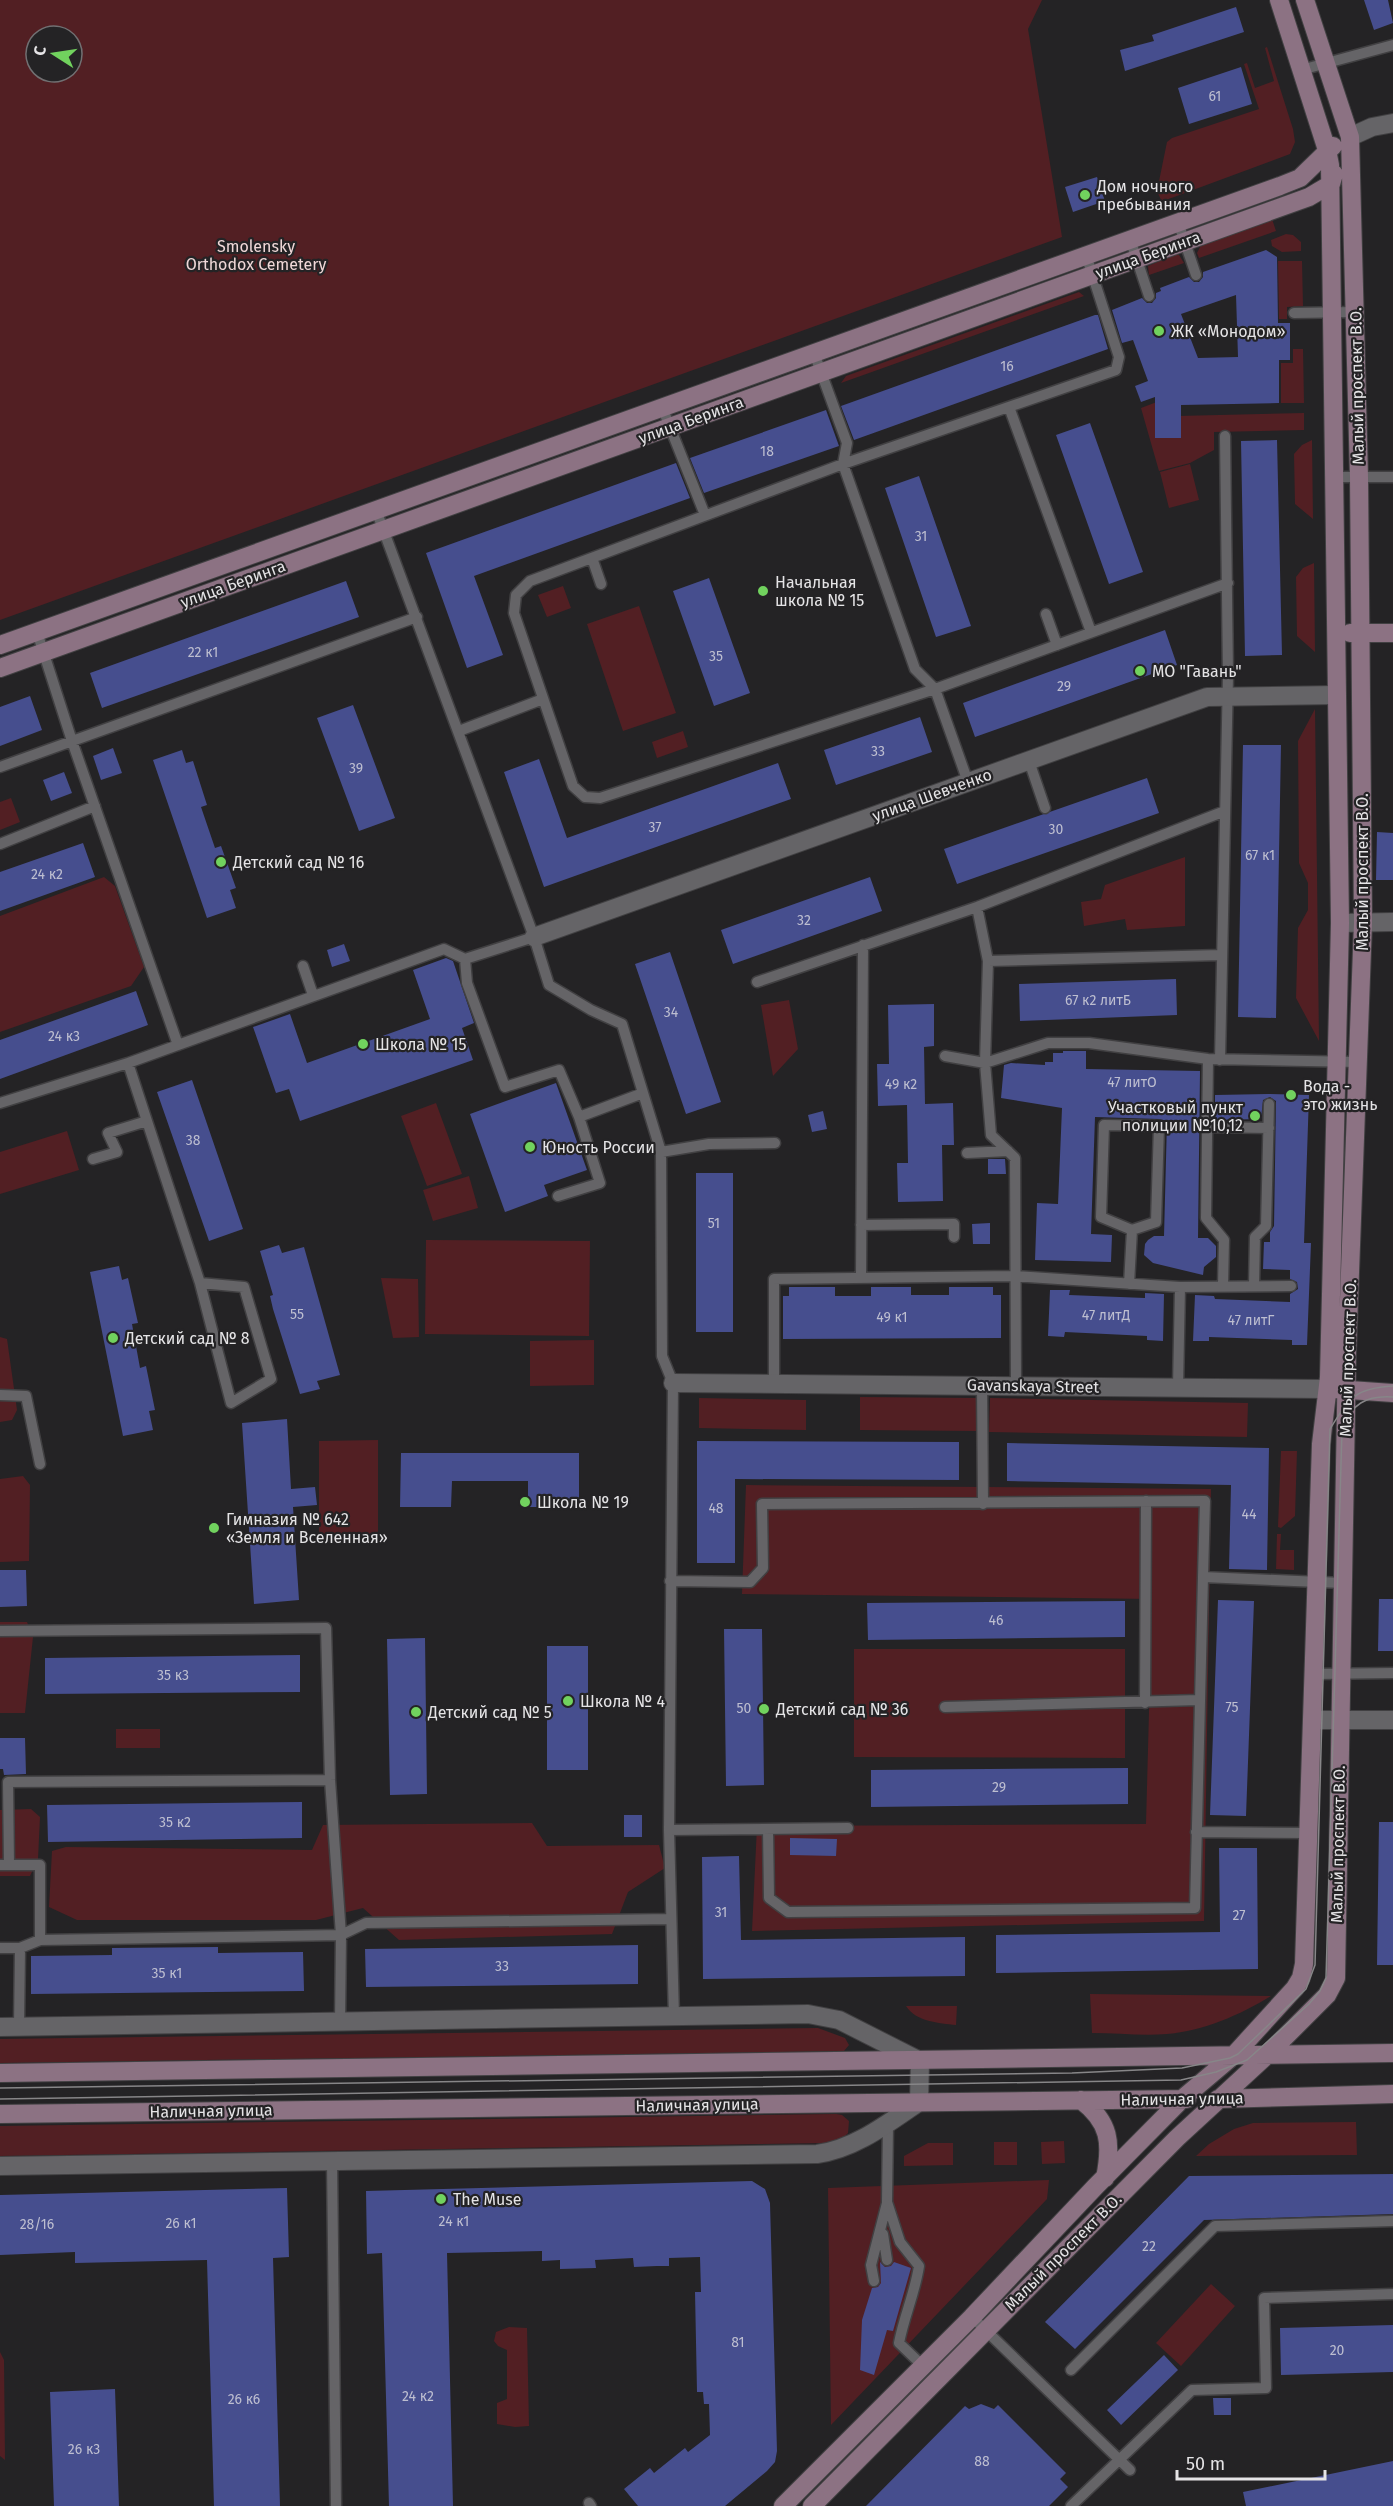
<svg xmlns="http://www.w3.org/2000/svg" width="1393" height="2506" font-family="'Fira Sans',sans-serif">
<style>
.green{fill:#521f23;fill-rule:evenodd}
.building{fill:#464e8e;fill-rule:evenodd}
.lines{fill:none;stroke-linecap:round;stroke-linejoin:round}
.lane-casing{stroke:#414042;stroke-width:13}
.street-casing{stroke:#414042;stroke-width:20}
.secondary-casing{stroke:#414042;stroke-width:20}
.lane{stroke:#656467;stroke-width:10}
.street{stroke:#656467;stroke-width:18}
.secondary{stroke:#8c7283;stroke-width:18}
.tram{stroke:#878688;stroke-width:1.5}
.poi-dot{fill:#71d25e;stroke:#242325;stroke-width:2}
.labels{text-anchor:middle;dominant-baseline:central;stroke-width:4.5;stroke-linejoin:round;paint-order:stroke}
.number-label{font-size:14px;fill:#bdbed0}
.poi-label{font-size:16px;fill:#e5e4e6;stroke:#242325;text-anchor:start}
.park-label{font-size:16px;fill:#f0d8d8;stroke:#242325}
.street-label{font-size:16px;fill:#e5e4e6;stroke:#242325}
</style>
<rect width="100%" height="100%" fill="#242325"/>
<path class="green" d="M0,0H1042L1028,29L1062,237L0,620ZM36,36H72V72H36Z
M1267,47L1293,129L1295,142L1290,154L1166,200H1161L1157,191L1167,142L1172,138L1259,109L1244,64L1247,63L1255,88L1274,81L1265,48Z
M1272,219L1276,231L1199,258L1197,253L1201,245Z
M1286,234L1293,235L1301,242V251L1282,252L1272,246L1271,240Z
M1174,255H1179L1184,263L1149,275L1148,266Z
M1278,261H1302L1303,306L1287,307V319H1279Z
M1079,292L1084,296L841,383L846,376Z
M1293,349H1303L1304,403H1281V363H1293Z
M1170,397L1177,416L1304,413V430L1214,432V450L1190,463L1159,471L1141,408Z
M1312,440L1313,519L1295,504L1294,454L1302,445Z
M1190,464L1199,500L1169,508L1160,472Z
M1314,563L1315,652L1297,636L1296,577L1303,568Z
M563,586L571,608L547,617L538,595Z
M639,606L676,713L623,731L587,624Z
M1315,709L1319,1041L1296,998L1298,928L1308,910V883L1299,863L1298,741Z
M683,731L688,747L657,758L652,742Z
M11,798L20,822L0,830V802Z
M1185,857V926L1127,930L1125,919L1084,926L1081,902L1101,899L1105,885Z
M104,877L115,886L144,967L131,986L0,1032V916Z
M789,1000L798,1049L773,1076L761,1005Z
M436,1103L462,1174L427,1186L401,1116Z
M67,1131L79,1170L0,1194V1152Z
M469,1176L478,1208L433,1221L423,1190Z
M426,1240L590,1241L589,1336L425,1334Z
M381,1278L418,1279L419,1337L393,1338Z
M0,1337L7,1339L17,1410L12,1420L0,1422Z
M594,1340V1385L530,1386V1341Z
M860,1397L976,1398V1431L860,1430Z
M699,1398L806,1400V1430L699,1428Z
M990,1398L1248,1403L1247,1437L989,1432Z
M378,1440V1540L319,1541V1441Z
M1281,1451H1297L1295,1516L1281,1528L1278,1527Z
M23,1476L30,1485L29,1561L0,1562V1479Z
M746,1485L1211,1489L1204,1921L752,1931L757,1826L1146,1824L1152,1599L742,1594Z
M1277,1534H1281L1280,1550H1294V1570L1276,1569Z
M0,1622H27L33,1637L25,1713H0Z
M854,1649H1125V1758L854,1757Z
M116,1729H160V1748H116Z
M31,1809L40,1817L38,1859L30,1876H0V1810Z
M532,1823L547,1846L659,1845L665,1868L628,1892L612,1934L399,1940L363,1908L316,1920H77L49,1907L52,1851L66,1847L312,1850L323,1825Z
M1090,1994L1271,1996C1240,2015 1203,2031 1167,2034C1142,2036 1117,2033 1092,2033Z
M906,2006H957L956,2025C939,2023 916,2022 906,2006Z
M818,2028L845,2038L849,2045L844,2051L0,2063V2039Z
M836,2114L842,2115L849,2121L848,2133L843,2138L829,2143L0,2156V2126Z
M1356,2122L1357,2155L1196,2156L1209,2144L1234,2129L1253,2123Z
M1064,2141L1065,2163L1042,2164L1041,2142Z
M994,2142H1017V2165H994Z
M928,2143H953V2165L904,2166V2156Z
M1049,2180L1047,2199L831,2425L828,2188Z
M1211,2284L1235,2306L1181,2366L1156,2343Z
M509,2327L527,2328L529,2426L515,2427L497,2424V2403L507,2399V2350L498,2346L494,2341L496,2332Z
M0,2352L4,2360L5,2460L0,2456Z"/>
<path class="building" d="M1364,0H1388L1393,23L1374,30Z
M1236,7L1244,32L1125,71L1120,50L1154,41L1152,35Z
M1241,67L1252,104L1189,124L1178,88Z
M1097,177L1105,201L1073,212L1065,187Z
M1266,250L1277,257L1278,323H1290V360H1279V403L1181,405V438H1155V397L1141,402L1135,386L1148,381L1133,340L1122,343L1112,310L1142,298L1147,303H1152L1156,298V293L1161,291L1160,288L1189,277L1194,282H1199L1203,277V272ZM1236,295L1238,357L1198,358L1181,314Z
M1095,315H1098L1108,349L854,440L841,406Z
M826,410L839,446L704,493L690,458Z
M1090,423L1143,572L1109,584L1056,435Z
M1277,440L1282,655L1245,656L1241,441Z
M676,463L690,498L474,576L503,655L467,668L426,553Z
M919,476L971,626L936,637L885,488Z
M709,578L750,693L714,706L673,591Z
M346,581L359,617L102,708L90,673Z
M1165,630L1177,665L975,737L963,703Z
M30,696L42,730L0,746V707Z
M353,705L395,818L359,831L317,718Z
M920,717L932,752L836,785L824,750Z
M1243,745H1281L1276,1018L1238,1017Z
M113,748L122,773L101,780L93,756Z
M182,750L186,763L193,761L207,805L201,807L215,848L221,846L236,888L230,890L236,908L207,918L153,760Z
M539,759L567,838L778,763L791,799L544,887L504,772Z
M64,772L72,793L51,801L43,780Z
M1147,778L1159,813L957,884L944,849Z
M1377,832L1393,833V880H1376Z
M83,843L95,877L0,911V872Z
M870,877L882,911L733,964L721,930Z
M344,944L350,961L332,967L327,950Z
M670,952L721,1102L686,1114L635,964Z
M446,958L453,961L474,1023L462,1028L473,1060L300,1121L289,1089L276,1093L253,1027L290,1014L307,1063L430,1019L413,970Z
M1176,979L1177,1015L1020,1021L1019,984Z
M136,991L148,1025L0,1079V1040Z
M934,1004V1046L924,1047L925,1104L953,1103L954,1145H942L943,1201L898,1202L897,1163H908L907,1105L878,1106L877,1064H889L888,1005Z
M1063,1051H1086V1069L1200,1071L1198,1238H1208L1216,1246V1257L1204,1267L1203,1275L1153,1263L1144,1255L1145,1244L1148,1240L1154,1236H1164L1167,1121L1159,1119L1095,1117L1091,1234L1112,1235L1111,1262L1035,1260L1037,1203L1058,1204L1062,1108L1001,1098L1004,1065L1011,1063L1045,1065V1062H1053V1053H1063Z
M192,1080L243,1229L209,1241L157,1092Z
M556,1083L587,1170L544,1185L548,1196L505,1212L470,1114Z
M1268,1094L1309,1095L1304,1243H1311L1307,1345H1292V1340L1209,1337V1341H1193L1195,1295L1214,1296L1215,1299L1290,1302V1294L1298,1289L1297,1282L1290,1279V1270L1263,1269L1264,1242H1270V1232L1274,1226L1276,1101L1270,1097L1263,1100L1261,1119L1215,1120V1095Z
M823,1111L827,1129L812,1132L808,1115Z
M988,1159H1005L1006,1174H988Z
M696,1173H733V1332H696Z
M990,1223V1244H973L972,1224Z
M279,1245L282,1253L304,1247L340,1375L317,1381L320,1389L300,1394L273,1309L270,1296L273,1295L260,1251Z
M119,1266L122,1280L128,1278L138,1323L132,1324L140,1368L146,1366L155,1410L149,1411L153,1430L123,1436L90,1272Z
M789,1287H835V1296H871V1287H911V1295H949V1287H993V1295H1001V1338L783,1339V1296H789Z
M1050,1290H1070L1069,1295L1145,1298V1293L1164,1294L1163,1341L1147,1340V1336L1065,1332L1064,1337L1048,1336Z
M287,1419L291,1489L315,1487L317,1505L293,1507L299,1600L254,1604L242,1423Z
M697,1441L959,1442V1480L735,1479V1563H697Z
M1007,1443L1269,1448L1267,1570L1229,1569L1231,1485L1007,1481Z
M401,1453H579V1507H528V1481H452L451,1507H400Z
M0,1570H26L27,1606L0,1607Z
M1379,1599H1393V1651H1378Z
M1218,1600L1254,1601L1246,1816L1210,1815Z
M1125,1601V1637L868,1640L867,1603Z
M724,1629H762L764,1785L726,1786Z
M425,1638L427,1794L390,1795L387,1639Z
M547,1646H588V1770H547Z
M300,1655V1692L45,1694V1658Z
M0,1738H25L26,1774L4,1775L3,1769H0Z
M1128,1768V1804L871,1807V1770Z
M302,1802V1838L48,1842L47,1805Z
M624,1815H642V1837H624Z
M1379,1822H1393V1965H1377Z
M790,1838L837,1839L836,1856L790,1855Z
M1219,1848H1257L1258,1969L996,1973V1935L1220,1932Z
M739,1856L741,1940L965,1937V1976L703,1979L702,1857Z
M638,1945V1984L366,1987L365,1949Z
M218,1947V1953L303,1952L304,1991L31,1994V1956L112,1955V1948Z
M1393,2174V2214L1204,2220L1075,2349L1045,2322L1189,2176Z
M752,2181L765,2189L770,2203L777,2451L775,2462L767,2471L725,2506H638L624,2489L650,2468L654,2473L685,2448L688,2452L710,2435L709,2404H704L703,2392H697L695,2292H701L700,2257L669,2258V2266H657L634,2267L633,2258L595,2260L596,2268L560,2269V2260L542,2261V2251L447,2253L453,2506H389L382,2253L367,2254L366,2191Z
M287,2188L289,2257L273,2258L280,2506H214L207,2260L75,2263V2252L0,2255V2195Z
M880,2262L885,2267L891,2266L894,2262L911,2268L893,2331L887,2330L874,2375L860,2370L862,2320L872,2288L878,2287L881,2283Z
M1393,2325V2372L1281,2375L1280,2328Z
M1164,2355L1178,2370L1121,2425L1107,2410Z
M115,2389L119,2506H54L50,2392Z
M1213,2398H1231V2415H1214Z
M981,2404L994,2409L998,2405L1066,2473L1060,2479L1068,2487L1049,2506H866L965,2406L969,2409Z
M1393,2461V2506H1246L1243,2492Z"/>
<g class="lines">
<defs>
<path id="lane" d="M1301,70L1393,45
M1178,222L1196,275
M1130,239L1149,296
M1086,255L1119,357L1116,370L843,464L530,581L516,595L514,613L573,786L585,797L600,798L935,689L1228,583
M1294,313L1355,312
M814,353L847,443L843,464L915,669L935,689L968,782
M662,407L705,515
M1009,407L1091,632
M1334,477H1393
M376,510L534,937L549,985L591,1010L622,1024L661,1152L662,1356L673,1383L669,1830L674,2017
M592,558L601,584
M1046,614L1057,645
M37,632L72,741L178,1045
M459,731L543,699
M1029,761L1045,808
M0,767L417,617
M0,844L95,806
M977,907L988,961L985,1063L991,1135L1015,1158L1016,1386
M465,959L467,983L505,1087L559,1070L579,1117L643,1093
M988,961L1221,955
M303,966L313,995
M757,982L977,907L1225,811
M945,1056L985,1063L1048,1043H1089L1208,1059L1358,1062
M1208,1059L1206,1218L1224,1240L1223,1286
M1220,1060L1228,675L1225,436
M128,1063L200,1283L231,1403L271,1379L244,1287L200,1283
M0,1103L128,1063L444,949L465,959L534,937
M1207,1127L1269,1128
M661,1152L709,1144L775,1143
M967,1153L1008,1151
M93,1159L117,1152L108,1133L147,1121
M558,1196L600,1183L579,1117
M861,1225L954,1224V1237
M861,1277L863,945
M1129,1284L1132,1230L1101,1217L1104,1125L1159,1126L1156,1222L1132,1230
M1254,1286L1255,1237L1266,1226L1269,1104
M774,1384V1279L1014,1276L1180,1287L1291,1286
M982,1386L983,1504
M1178,1387L1180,1287
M0,1395L26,1396L40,1464
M670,1581L750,1582L763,1568L762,1504L1205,1501L1203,1577
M0,1631L326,1628L330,1780L341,1935L366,1923L671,1919
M1314,1674L1393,1673
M1145,1703L1146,1501
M945,1707L1199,1700
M768,1829L769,1898L788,1912L1195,1908L1203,1577L1343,1583
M669,1830L848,1828
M1196,1832L1309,1833
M0,1865H40V1940L20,1948
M9,1865L8,1782L330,1780
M40,1940L341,1935L340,2022
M0,1948H20L19,2026
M888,2124L887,2202L900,2242L919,2266C915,2293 904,2316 899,2343L923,2366
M332,2161L336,2506
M883,2234L887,2260
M874,2281L871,2265L887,2203
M972,2317L1130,2470
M1071,2370L1215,2226L1393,2221
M589,2503L591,2506
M1071,2506L1192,2390L1266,2388L1264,2298L1393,2294"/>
<path id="street" d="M1350,137L1372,127L1393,123
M1340,923L1393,922
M534,937L1207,697L1336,695
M673,1383L1327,1389
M1313,1720H1393
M0,2027L808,2014L839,2020L920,2061L919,2102C888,2123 855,2149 817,2154L0,2166"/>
<path id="secondary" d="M1350,633H1393
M0,645L1280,186L1300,178L1333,146
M0,668L1309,197L1331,184L1334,174
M1335,1389L1393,1393
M0,2073L1393,2053
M1218,2099L1393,2094
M1081,2100C1110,2122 1112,2143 1105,2178
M0,2114L1187,2099
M783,2506L972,2317L1095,2187L1182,2099L1234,2055L1295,1988L1301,1978L1304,1964L1321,1444L1329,1377L1340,923L1330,165L1327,150L1279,0
M812,2506L1177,2138L1267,2055L1327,1995L1336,1978L1347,1353L1363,923L1359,477L1350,137L1305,0"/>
</defs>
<use href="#lane" class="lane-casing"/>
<use href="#street" class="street-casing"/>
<use href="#secondary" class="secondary-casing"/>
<use href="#lane" class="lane"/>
<use href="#street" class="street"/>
<use href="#secondary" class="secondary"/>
<path class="tram" d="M0,2088L1072,2073L1182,2068L1230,2058L1238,2054L1306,1989L1315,1965L1330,1429C1349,1398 1355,1388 1393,1386
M0,2099L1181,2080L1216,2072L1247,2060L1309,2004L1320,1991L1326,1978L1342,1430C1350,1404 1367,1395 1393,1397"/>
</g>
<g class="poi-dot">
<circle cx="1085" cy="195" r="6"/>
<circle cx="1159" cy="331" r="6"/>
<circle cx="763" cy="591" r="6"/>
<circle cx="1140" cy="671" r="6"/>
<circle cx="221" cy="862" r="6"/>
<circle cx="363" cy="1044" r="6"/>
<circle cx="1291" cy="1095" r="6"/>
<circle cx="1255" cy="1116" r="6"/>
<circle cx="530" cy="1147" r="6"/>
<circle cx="113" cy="1338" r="6"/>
<circle cx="525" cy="1502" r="6"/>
<circle cx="214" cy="1528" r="6"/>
<circle cx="568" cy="1701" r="6"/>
<circle cx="764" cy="1709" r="6"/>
<circle cx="416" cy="1712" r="6"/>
<circle cx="441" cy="2199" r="6"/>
</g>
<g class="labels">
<g class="number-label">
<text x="1215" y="96">61</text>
<text x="1007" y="366">16</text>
<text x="767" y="451">18</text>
<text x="921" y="536">31</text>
<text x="203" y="652">22 к1</text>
<text x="716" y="656">35</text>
<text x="1064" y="686">29</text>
<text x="878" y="751">33</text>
<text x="356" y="768">39</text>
<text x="655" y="827">37</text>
<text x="1056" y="829">30</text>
<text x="1260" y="855">67 к1</text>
<text x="47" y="874">24 к2</text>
<text x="804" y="920">32</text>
<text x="1098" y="1000">67 к2 литБ</text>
<text x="671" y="1012">34</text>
<text x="64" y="1036">24 к3</text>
<text x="1132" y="1082">47 литО</text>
<text x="901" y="1084">49 к2</text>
<text x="193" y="1140">38</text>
<text x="714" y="1223">51</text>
<text x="297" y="1314">55</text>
<text x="1106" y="1315">47 литД</text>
<text x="892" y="1317">49 к1</text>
<text x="1251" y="1320">47 литГ</text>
<text x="716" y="1508">48</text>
<text x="1249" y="1514">44</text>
<text x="996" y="1620">46</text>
<text x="173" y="1675">35 к3</text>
<text x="1232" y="1707">75</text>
<text x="744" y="1708">50</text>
<text x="999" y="1787">29</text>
<text x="175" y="1822">35 к2</text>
<text x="721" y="1912">31</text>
<text x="1239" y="1915">27</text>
<text x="502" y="1966">33</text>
<text x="167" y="1973">35 к1</text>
<text x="454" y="2221">24 к1</text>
<text x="181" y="2223">26 к1</text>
<text x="37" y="2224">28/16</text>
<text x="1149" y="2246">22</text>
<text x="738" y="2342">81</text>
<text x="1337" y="2350">20</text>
<text x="418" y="2396">24 к2</text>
<text x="244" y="2399">26 к6</text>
<text x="84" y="2449">26 к3</text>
<text x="982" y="2461">88</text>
</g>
<g class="poi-label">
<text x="1097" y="186">Дом ночного<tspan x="1097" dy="18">пребывания</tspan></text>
<text x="1171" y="331">ЖК «Монодом»</text>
<text x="775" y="582">Начальная<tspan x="775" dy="18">школа № 15</tspan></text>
<text x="1152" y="671">МО "Гавань"</text>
<text x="233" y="862">Детский сад № 16</text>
<text x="375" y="1044">Школа № 15</text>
<text x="1303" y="1086">Вода -<tspan x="1303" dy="18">это жизнь</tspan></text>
<text x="1243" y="1107" text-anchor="end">Участковый пункт<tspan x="1243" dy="18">полиции №10,12</tspan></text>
<text x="542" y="1147">Юность России</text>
<text x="125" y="1338">Детский сад № 8</text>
<text x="537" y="1502">Школа № 19</text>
<text x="226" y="1519">Гимназия № 642<tspan x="226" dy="18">«Земля и Вселенная»</tspan></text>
<text x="580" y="1701">Школа № 4</text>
<text x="776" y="1709">Детский сад № 36</text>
<text x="428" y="1712">Детский сад № 5</text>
<text x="453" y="2199">The Muse</text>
</g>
<g class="park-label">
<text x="256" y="246">Smolensky<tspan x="256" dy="18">Orthodox Cemetery</tspan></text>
</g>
<g class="street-label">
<text transform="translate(1148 255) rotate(-20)">улица Беринга</text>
<text transform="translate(1357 386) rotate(-91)">Малый проспект В.О.</text>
<text transform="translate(691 420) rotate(-20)">улица Беринга</text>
<text transform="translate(233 584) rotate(-20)">улица Беринга</text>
<text transform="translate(932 795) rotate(-20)">улица Шевченко</text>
<text transform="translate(1362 872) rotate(-90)">Малый проспект В.О.</text>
<text transform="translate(1348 1358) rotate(-88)">Малый проспект В.О.</text>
<text transform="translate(1033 1386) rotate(1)">Gavanskaya Street</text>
<text transform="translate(1338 1844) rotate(-89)">Малый проспект В.О.</text>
<text transform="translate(1182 2099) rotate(-1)">Наличная улица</text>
<text transform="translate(697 2105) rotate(-1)">Наличная улица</text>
<text transform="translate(211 2111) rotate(-1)">Наличная улица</text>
<text transform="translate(1063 2252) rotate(-45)">Малый проспект В.О.</text>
</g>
</g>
<g transform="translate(54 54) rotate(282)"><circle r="28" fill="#242325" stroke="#717072" stroke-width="1.5"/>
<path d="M0-4.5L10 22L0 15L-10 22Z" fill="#71d25e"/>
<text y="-9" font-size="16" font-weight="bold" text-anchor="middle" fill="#e5e4e6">С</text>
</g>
<path d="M1177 2470v9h148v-9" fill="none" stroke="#e5e4e6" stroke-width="3"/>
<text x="1186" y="2470" font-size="18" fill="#e5e4e6" stroke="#242325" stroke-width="4.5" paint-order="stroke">50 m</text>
</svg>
